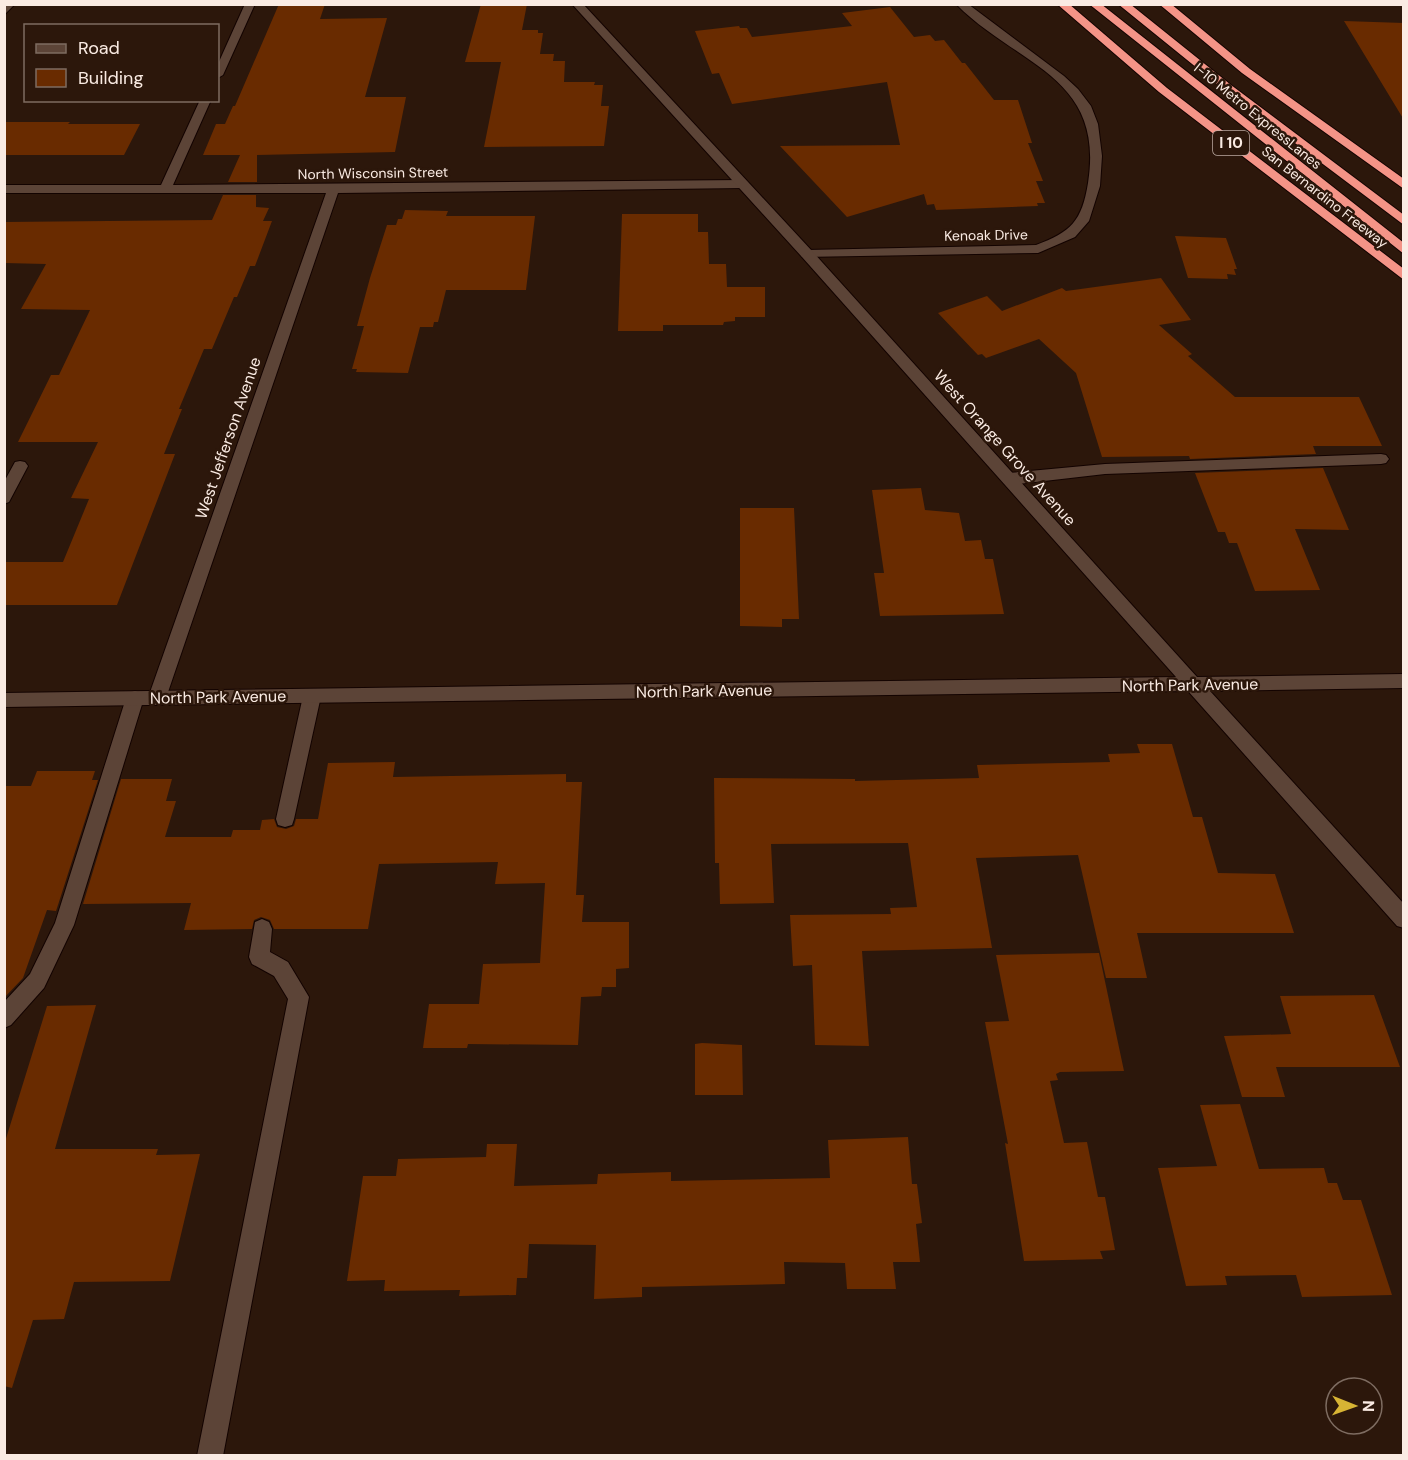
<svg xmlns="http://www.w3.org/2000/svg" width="1408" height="1460" font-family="'DM Sans',sans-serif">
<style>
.building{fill:#692b00}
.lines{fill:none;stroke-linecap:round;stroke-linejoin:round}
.lane-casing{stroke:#130300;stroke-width:2}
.street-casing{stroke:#130300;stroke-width:2}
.secondary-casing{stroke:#130300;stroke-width:2}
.highway-casing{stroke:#130300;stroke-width:2}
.lane{fill:#5c4437;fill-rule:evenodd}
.street{fill:#5c4437;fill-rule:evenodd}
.secondary{fill:#5c4437;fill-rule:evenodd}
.highway{fill:#f49487;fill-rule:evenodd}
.labels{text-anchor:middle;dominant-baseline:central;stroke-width:5;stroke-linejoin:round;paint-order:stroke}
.far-street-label{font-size:14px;fill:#faebe3;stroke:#2c170b}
.shield{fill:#2c170b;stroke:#bcaba2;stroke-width:1.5}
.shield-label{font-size:15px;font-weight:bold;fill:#faebe3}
.street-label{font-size:16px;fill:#faebe3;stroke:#2c170b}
</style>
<rect width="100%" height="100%" fill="#2c170b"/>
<path class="building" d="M279,4H325L320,19L387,18L365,97H406L395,152L257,155V182H228L240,155H203L216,124H225L233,106H235Z
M481,4H527L522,30H538V33H543L540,54H554L553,61H565L564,82H595L594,85H603L601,106H609L604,146L484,147L501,62H465Z
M890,7L914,37L930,35L935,41L944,40L962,63H965L994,100H1018L1032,143H1028L1043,181H1036L1045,203H1037L1038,206L936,210L934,204L927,205L924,194L847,217L780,146L900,145L887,82L732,104L719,73L712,74L695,31L739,26L740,28H747L752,37L852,26L842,13Z
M1344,21L1404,23V120Z
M4,122H70L68,124H140L124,155H4Z
M223,195H256V207L269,208L263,221H272L255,266H250L237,297H234L212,349H204L179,409H182L164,454H175L117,605H4V562H63L89,499L71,498L98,442H18L51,375H59L90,310L21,309L46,264L4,263V222L212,220Z
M405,210L448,211L446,216H535L526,290H446L438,322H434L433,327H420L408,373L356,372L357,369H352L364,326H357L370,278L387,225H396L398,219H402Z
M622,214H698V232H708L709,264H726L727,287H765V317H735V321L724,322L723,325H663V331H618Z
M1175,236L1226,238L1237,269H1234L1236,275L1227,274L1228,279L1188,278Z
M1161,278L1191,320L1159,325L1192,354L1188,356L1235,397H1359L1382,446H1313L1316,454L1190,459L1189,456L1102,457L1076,373L1039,339L986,358L982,354L978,355L938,313L987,296L1002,311L1062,288L1066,291Z
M1323,468L1349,530L1295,529L1320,590L1255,591L1237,543H1229L1225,532H1218L1195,473Z
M921,488L925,510L959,513L965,541L981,540L985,559H993L1004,614L880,616L874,573H884L872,490Z
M740,508H794L799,619H782V627L740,626Z
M1137,744H1172L1193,817H1202L1218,873L1275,874L1294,933H1137L1147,978H1106L1078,855L976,858L992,948L862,951L869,1046L815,1045L812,965L793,966L790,915L891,914L890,908L917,907L908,843L771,844L774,903L720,904L719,863H715L714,778L855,779V781L979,778L977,765L1110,762L1108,754L1140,753Z
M395,762L393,777L566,774V782H582L576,895H584L582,922H629V968L616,969V987H602L601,996L581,997L578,1045L468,1044L467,1048H423L429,1004H479L483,964L540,963L545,883L495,884L498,862L379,864L368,929H274L270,920L261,917L254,920L252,929L184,930L191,903L83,904L121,779H172L166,801H176L165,837H231L233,830H260L262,820L274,819L277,827L286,829L294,826L296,819H318L328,763Z
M37,771H95L92,780H98L58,905L56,911L47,910L23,978L4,998V786H31Z
M1099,953L1124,1071L1060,1072L1056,1074L1058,1080L1050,1081L1064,1143L1087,1142L1098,1197H1105L1115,1250L1100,1251L1103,1259L1024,1261L1005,1143L1008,1144L985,1022L1009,1021L996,955Z
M1374,995L1400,1067H1276L1285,1097H1242L1224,1036L1291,1034L1280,996Z
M96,1005L55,1149H158L156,1155L200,1154L170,1281L74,1282L64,1319L33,1320L12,1388L4,1386V1145L47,1006Z
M702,1043L742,1045L743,1095H695V1044Z
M1240,1104L1259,1169L1324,1168L1328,1183H1337L1343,1200H1361L1392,1295L1302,1297L1296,1275L1225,1276L1227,1285L1186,1286L1158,1168L1217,1166L1200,1105Z
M908,1137L912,1184H917L922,1223L916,1224L920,1262H893L896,1289H847L845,1263L784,1262L785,1284L642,1287V1297L594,1299L596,1245L529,1244L527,1278H517L516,1295L459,1296L460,1290L384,1291L385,1280L347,1281L363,1176H396L398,1159L486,1157L487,1144H517L514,1186L597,1184L598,1174L671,1172V1181L830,1178L828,1140Z"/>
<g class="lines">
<defs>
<path id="lane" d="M20,461L25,462L28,466L9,502L4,504V482L15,462Z
M312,689L318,691L321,696L294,819L292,825L285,827L278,825L276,819L303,696L306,691Z
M135,691L141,693L144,698L74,925L44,988L11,1025L4,1028V1002L30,974L55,923L126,698L129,693Z
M262,919L269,922L272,929L270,952L288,962L309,997L223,1456H197L288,999L274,976L252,964L249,957L255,922Z"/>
<path id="street" d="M4,4H15L4,15Z
M245,4H255L223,75L218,78V64Z
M956,4H968L1064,76L1078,89L1091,106L1098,124L1102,156L1100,186L1089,221L1075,237L1038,253L802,257L801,254L802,251L807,250L1036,245C1071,232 1082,221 1088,183C1105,75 1017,66 956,4Z
M200,100H211L173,185L743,180L749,184L743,188L338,193L166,698L163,703L157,705L151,703L148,698L326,193H4V185H161Z
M1381,454L1386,455L1389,459L1386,463L1381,464L1105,474L1009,485L1004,483L1001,479L1004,475L1009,473L1105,464Z"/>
<path id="secondary" d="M572,4H583L812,251L1197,677L1404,674V688L1210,691L1404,904V928L1397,926L1188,691L4,707V693L1176,677L802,257Z"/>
<path id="highway" d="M1057,4H1069L1167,88L1404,269V280L1159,92Z
M1089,4H1101L1404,243V254Z
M1118,4H1130L1231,85L1404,215V225L1223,89Z
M1159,4H1171L1250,69L1404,179V189L1242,73Z"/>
</defs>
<use href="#lane" class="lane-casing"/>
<use href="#street" class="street-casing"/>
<use href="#secondary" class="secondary-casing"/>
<use href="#highway" class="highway-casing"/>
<use href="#lane" class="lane"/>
<use href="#street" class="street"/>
<use href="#secondary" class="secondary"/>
<use href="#highway" class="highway"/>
</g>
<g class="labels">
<g class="far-street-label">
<text transform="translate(1258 116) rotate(39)">I-10 Metro ExpressLanes</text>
<text transform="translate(373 173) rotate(-1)">North Wisconsin Street</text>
<text transform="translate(1325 197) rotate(38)">San Bernardino Freeway</text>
<text transform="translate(986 235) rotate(-1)">Kenoak Drive</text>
</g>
<rect class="shield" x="1213" y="131" width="36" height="24" rx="4.5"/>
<g class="shield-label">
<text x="1231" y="143">I 10</text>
</g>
<g class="street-label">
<text transform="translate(228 438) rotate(-71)">West Jefferson Avenue</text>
<text transform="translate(1005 448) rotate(48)">West Orange Grove Avenue</text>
<text transform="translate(1190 685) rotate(-1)">North Park Avenue</text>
<text transform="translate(704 691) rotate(-1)">North Park Avenue</text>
<text transform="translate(218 697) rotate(-1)">North Park Avenue</text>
</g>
</g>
<rect width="1408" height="1460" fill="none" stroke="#faebe3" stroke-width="12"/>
<rect x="24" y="24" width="195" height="78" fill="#2c170b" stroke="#7e6c61" stroke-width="1.5"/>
<rect x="36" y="44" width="30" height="9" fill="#5c4437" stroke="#7e6c61" stroke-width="1.5"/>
<text x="78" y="54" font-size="18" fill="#faebe3">Road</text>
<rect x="36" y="69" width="30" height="18" fill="#692b00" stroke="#7e6c61" stroke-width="1.5"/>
<text x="78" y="84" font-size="18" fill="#faebe3">Building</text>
<g transform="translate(1354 1406) rotate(91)"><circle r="28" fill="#2c170b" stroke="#7e6c61" stroke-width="1.5"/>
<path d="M0-4.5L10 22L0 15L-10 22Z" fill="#d7b434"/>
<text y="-9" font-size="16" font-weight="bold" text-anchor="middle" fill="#faebe3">N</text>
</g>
</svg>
